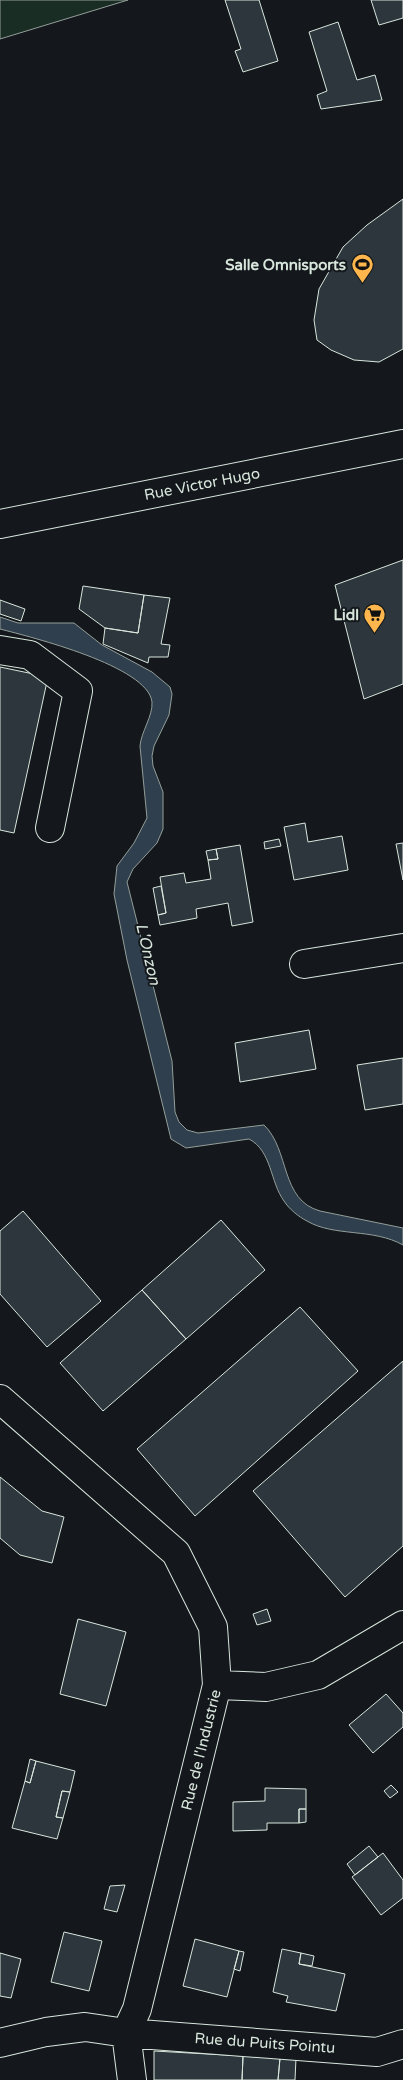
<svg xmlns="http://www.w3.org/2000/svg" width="403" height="2080" font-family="'Varela Round',sans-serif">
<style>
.green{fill:#1a2d24;stroke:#939e99}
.water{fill:#2f3f4d;stroke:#939e99}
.building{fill:#2c363c;stroke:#d8e6dc}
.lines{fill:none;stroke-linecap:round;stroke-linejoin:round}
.minor-casing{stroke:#d8e6dc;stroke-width:30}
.major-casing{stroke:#d8e6dc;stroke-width:30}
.minor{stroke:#14181c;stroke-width:28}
.major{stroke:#14181c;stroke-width:28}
.labels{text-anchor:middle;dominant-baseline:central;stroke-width:4;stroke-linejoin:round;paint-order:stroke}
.poi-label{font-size:15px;font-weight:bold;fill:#d8e6dc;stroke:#14181c;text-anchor:end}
.street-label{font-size:15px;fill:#d8e6dc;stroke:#14181c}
.water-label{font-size:16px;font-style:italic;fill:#d8e6dc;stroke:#14181c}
</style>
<rect width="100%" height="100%" fill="#14181c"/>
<path class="green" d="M0,0H128L0,39Z"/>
<path class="water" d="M0,617L18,623H74L102,645L152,672L170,687L172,694L169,715L154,746L152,756L153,766L163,792V829L157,843L133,869L127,882L172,1061L175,1112L179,1122L187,1130L198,1133L264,1125C290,1150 280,1200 320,1211L403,1228V1245C373,1228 334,1237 307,1221C299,1217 289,1209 284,1201C270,1182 272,1151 249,1139L186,1148L171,1139L127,960L114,894L117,866L134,843L147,818L140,746C141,732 153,716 152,702C148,666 31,637 0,629Z"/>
<path class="building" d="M225,0H259L278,61L243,72L235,51L241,49Z
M371,0H403V18L379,25Z
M338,22L357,80L375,75L382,100L321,109L317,95L327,91L309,32Z
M403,199V349L379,362L354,360L331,350L317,340L314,320L319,289L343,247L367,225Z
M403,560V684L364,699L335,585Z
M83,586L144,595L138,633L105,628L79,609Z
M144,595L170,598L161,644L170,645L168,657H149L148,663L103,644L105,628L138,633Z
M0,600L25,609L21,621L0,614Z
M0,667L48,677L14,833L0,830Z
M305,823L308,842L342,836L348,870L294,880L284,827Z
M279,839L281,846L265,849L264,842Z
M403,843V880L396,844Z
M240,845L253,922L232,926L228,903L196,909L197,918L160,925L158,915L166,913L160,877L184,873L186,883L211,879L208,860L218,859L216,849Z
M216,849L218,859L208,860L206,851Z
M161,886L166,913L158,915L153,888Z
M309,1030L316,1069L240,1082L235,1043Z
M403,1058V1104L365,1110L357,1065Z
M23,1211L101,1301L47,1347L0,1294V1231Z
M221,1220L265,1270L186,1339L142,1290Z
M142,1290L186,1339L103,1411L60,1363Z
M300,1307L358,1371L195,1516L137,1449Z
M403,1361V1546L345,1597L253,1491Z
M0,1477L42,1511L64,1517L52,1563L20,1555L0,1538Z
M267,1609L271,1621L257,1625L253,1614Z
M78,1619L126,1632L106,1706L60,1694Z
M386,1694L403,1713V1727L373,1753L349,1725Z
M30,1759L36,1761L30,1783L25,1781Z
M36,1761L75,1771L70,1792L62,1791L56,1817L63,1818L57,1839L12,1828L25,1781L30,1783Z
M391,1785L398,1792L390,1798L384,1791Z
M265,1788L306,1789V1809H299V1823H267V1830L233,1831V1802L265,1801Z
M62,1791L70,1792L63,1818L56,1817Z
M299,1809H306V1822L299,1823Z
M369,1846L378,1857L355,1875L347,1864Z
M383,1853L403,1880V1898L381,1915L352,1877Z
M125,1885L117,1912L104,1909L110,1886Z
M64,1932L102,1941L89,1991L51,1982Z
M195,1939L239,1951L227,1997L183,1986Z
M282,1949L301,1953L299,1964L345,1974L336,2011L286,2002L288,1996L273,1992Z
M239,1951L244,1952L240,1971L234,1969Z
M0,1953L21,1959L11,1998L0,1996Z
M301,1953L314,1956L312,1966L299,1964Z
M154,2051L243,2056L242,2080H154Z
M243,2056L280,2058L278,2080H242Z
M280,2058H296L295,2080H278Z"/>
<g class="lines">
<defs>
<path id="minor" d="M0,650L30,655L78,691L50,828
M304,964L403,948
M0,1399L176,1553L213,1627L217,1685L137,2009L126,2033
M217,1685L266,1687L318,1675L403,1625
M126,2033L132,2080
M0,2043L46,2032L85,2027L126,2033L377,2052L403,2044"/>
<path id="major" d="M0,524L403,444"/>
</defs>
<use href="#minor" class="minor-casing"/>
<use href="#major" class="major-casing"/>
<use href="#minor" class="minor"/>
<use href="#major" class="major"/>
</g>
<defs>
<symbol id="stadium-pin" viewBox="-11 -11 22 30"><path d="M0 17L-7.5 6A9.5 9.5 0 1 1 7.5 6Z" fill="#ffb74d" stroke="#14181c"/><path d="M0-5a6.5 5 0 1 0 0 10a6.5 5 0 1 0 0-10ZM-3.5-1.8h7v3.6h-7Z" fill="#111"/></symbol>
<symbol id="supermarket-pin" viewBox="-11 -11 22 30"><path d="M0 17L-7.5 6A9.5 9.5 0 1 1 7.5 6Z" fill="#ffb74d" stroke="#14181c"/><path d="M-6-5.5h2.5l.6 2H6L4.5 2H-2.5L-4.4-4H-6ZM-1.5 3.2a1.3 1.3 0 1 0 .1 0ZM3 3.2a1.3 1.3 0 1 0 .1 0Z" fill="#111"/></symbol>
</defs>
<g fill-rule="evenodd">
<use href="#stadium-pin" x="350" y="252" width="25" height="34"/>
<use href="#supermarket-pin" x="362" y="602" width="25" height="34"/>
</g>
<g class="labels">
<g class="poi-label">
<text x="346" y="265">Salle Omnisports</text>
<text x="359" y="615">Lidl</text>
</g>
<g class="street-label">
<text transform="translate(202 484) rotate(-11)">Rue Victor Hugo</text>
<text transform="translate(201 1750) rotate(-76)">Rue de l'Industrie</text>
<text transform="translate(265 2043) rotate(4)">Rue du Puits Pointu</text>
</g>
<g class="water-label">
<text transform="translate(148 954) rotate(77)">L'Onzon</text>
</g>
</g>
</svg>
